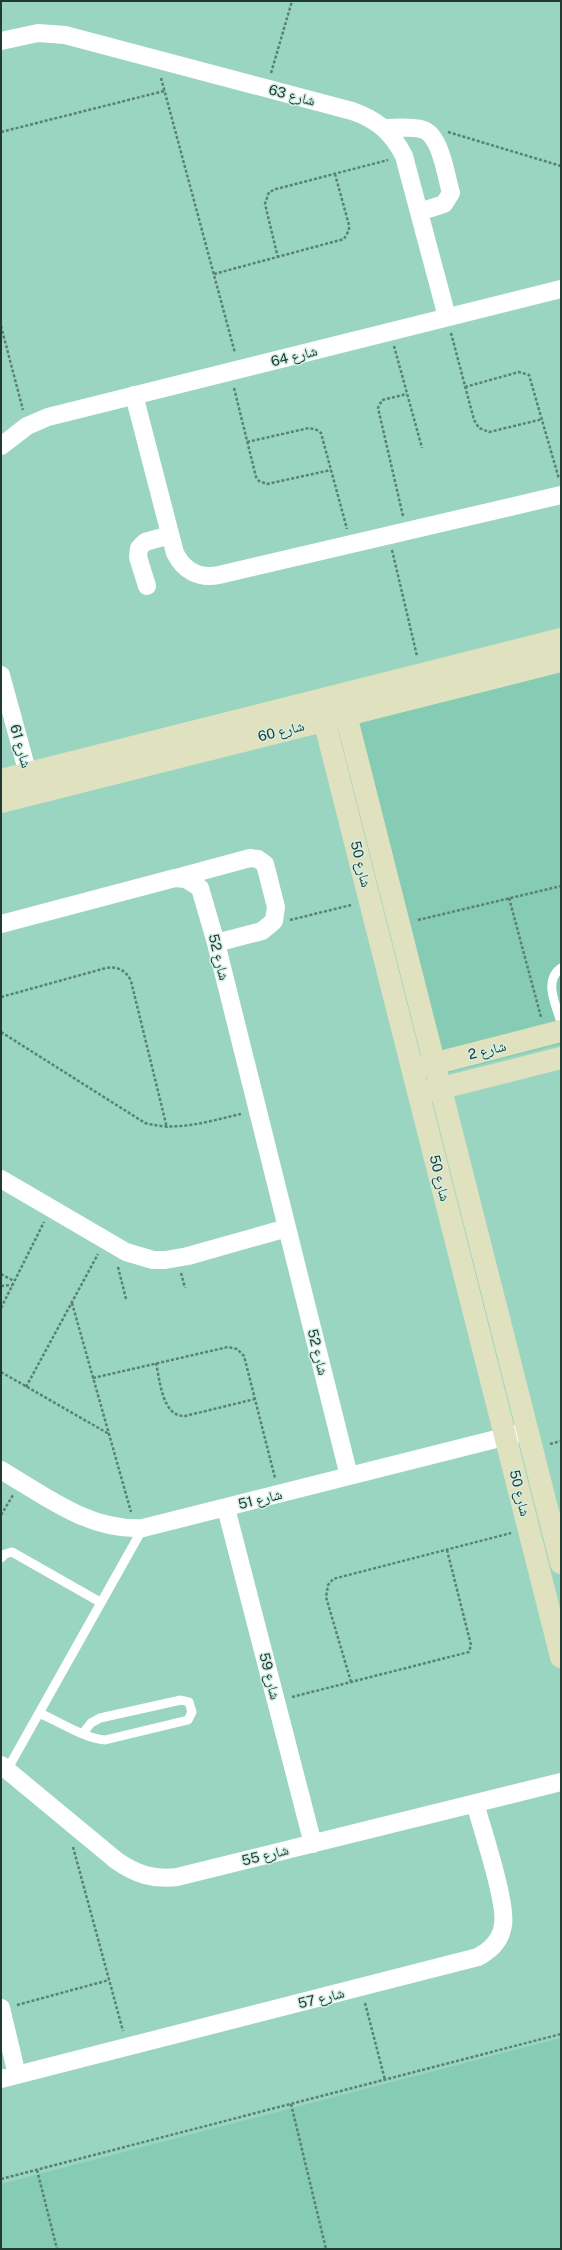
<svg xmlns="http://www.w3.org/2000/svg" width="562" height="2250" font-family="'Public Sans','Noto Naskh Arabic',sans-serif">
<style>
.built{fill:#86cbb4}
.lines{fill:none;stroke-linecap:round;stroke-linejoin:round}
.path{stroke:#598275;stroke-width:2.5;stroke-dasharray:3 2;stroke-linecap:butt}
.lane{stroke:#fff;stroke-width:9}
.street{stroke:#fff;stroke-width:18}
.secondary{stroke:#e0e1bf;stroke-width:22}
.labels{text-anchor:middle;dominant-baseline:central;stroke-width:3;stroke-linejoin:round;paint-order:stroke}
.street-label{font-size:14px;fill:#213a32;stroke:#d2efe4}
</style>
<rect width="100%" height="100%" fill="#9ad5c1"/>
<path class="built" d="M561,649V1044L427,1078L334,708Z
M561,2038V2249H1V2184Z"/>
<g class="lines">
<path class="path" d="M271,73L292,1
M161,78L235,353
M1,132L164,91
M448,132L561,166
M278,258L265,204L269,192L276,189L388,160
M214,274L344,239L349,230V225L335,174
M1,326L23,410
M451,333L474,420L479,428L489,432L543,419
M394,346L422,448
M465,387L519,372L529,375L559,479
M234,388L256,477L259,481L267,484L331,470
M247,442L309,428L317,430L321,433L347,529
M403,516L378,408L382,400L407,394
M392,550L417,656
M509,898L541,1017
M290,920L351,905
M418,920L561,886
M1,997L106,968C117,966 126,970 131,981L167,1128
M1,1032L145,1123C178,1132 209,1121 241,1114
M118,1267L126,1299
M181,1273L185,1288
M1,1274L14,1281
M1,1286L12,1285
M72,1303L131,1512
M1,1308L44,1222
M156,1363C160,1380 162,1417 185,1416L255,1399
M1,1372L109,1434
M93,1378L228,1347L237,1349L244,1356L275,1478
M26,1387L98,1254
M550,1444L561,1441
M1,1515L13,1495
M351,1682L326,1597L328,1585L333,1579L511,1533
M292,1697L469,1652L471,1645L447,1550
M73,1847L123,2031
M365,2003L385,2080
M17,2005L109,1980
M291,2104L326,2249
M37,2170L57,2249
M1,2179L561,2034"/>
<path class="lane" d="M561,968C543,981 556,1005 561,1022
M1,1558L5,1554L12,1552L100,1602
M39,1713C58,1721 85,1739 105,1740L188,1720L192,1712L189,1702L181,1700L100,1718L91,1723L83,1733
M7,1770L143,1528"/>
<path class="street" d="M1,41L38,33L65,35L352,111C376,119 392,132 404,156L447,317
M384,128C396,128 412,126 424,130C441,137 446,176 451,193L444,204L419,212
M134,395L175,553C184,571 199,579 219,575L561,495
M1,446L27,426L48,417L561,289
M147,586L138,557L139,548L145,542L170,535
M1,675L31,785
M176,878L250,858L258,859L265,864L276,907L274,921L262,931L216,943
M1,924L175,878L186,879L200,888L216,943L349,1476
M1,1179L126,1252L153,1260H165L188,1256L287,1228
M1,1470C45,1496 89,1531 143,1528L528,1431
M226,1508L313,1844
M1,1765L117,1861C136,1874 153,1880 177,1877L561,1782
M1,2008L17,2075
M1,2079L478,1957C491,1950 501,1940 503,1925C507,1903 482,1829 475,1803"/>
<path class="secondary" d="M341,695L561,1563
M319,700L561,1657
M1,780L561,639
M1,802L561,661
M421,1067L561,1031
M426,1092L561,1058"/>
</g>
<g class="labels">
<g class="street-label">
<text transform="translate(292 95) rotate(15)">شارع 63</text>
<text transform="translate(294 356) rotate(-14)">شارع 64</text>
<text transform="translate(281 731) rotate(-14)">شارع 60</text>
<text transform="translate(21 746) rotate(74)">شارع 61</text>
<text transform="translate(361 864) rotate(76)">شارع 50</text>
<text transform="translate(219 957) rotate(76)">شارع 52</text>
<text transform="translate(487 1050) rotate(-14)">شارع 2</text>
<text transform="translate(440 1178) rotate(76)">شارع 50</text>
<text transform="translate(318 1352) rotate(76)">شارع 52</text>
<text transform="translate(520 1493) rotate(76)">شارع 50</text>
<text transform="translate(260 1499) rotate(-14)">شارع 51</text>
<text transform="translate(270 1676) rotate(76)">شارع 59</text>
<text transform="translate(265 1855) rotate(-14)">شارع 55</text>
<text transform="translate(321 1998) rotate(-14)">شارع 57</text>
</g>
</g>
<rect width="562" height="2250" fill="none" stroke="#213a32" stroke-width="4"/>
</svg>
